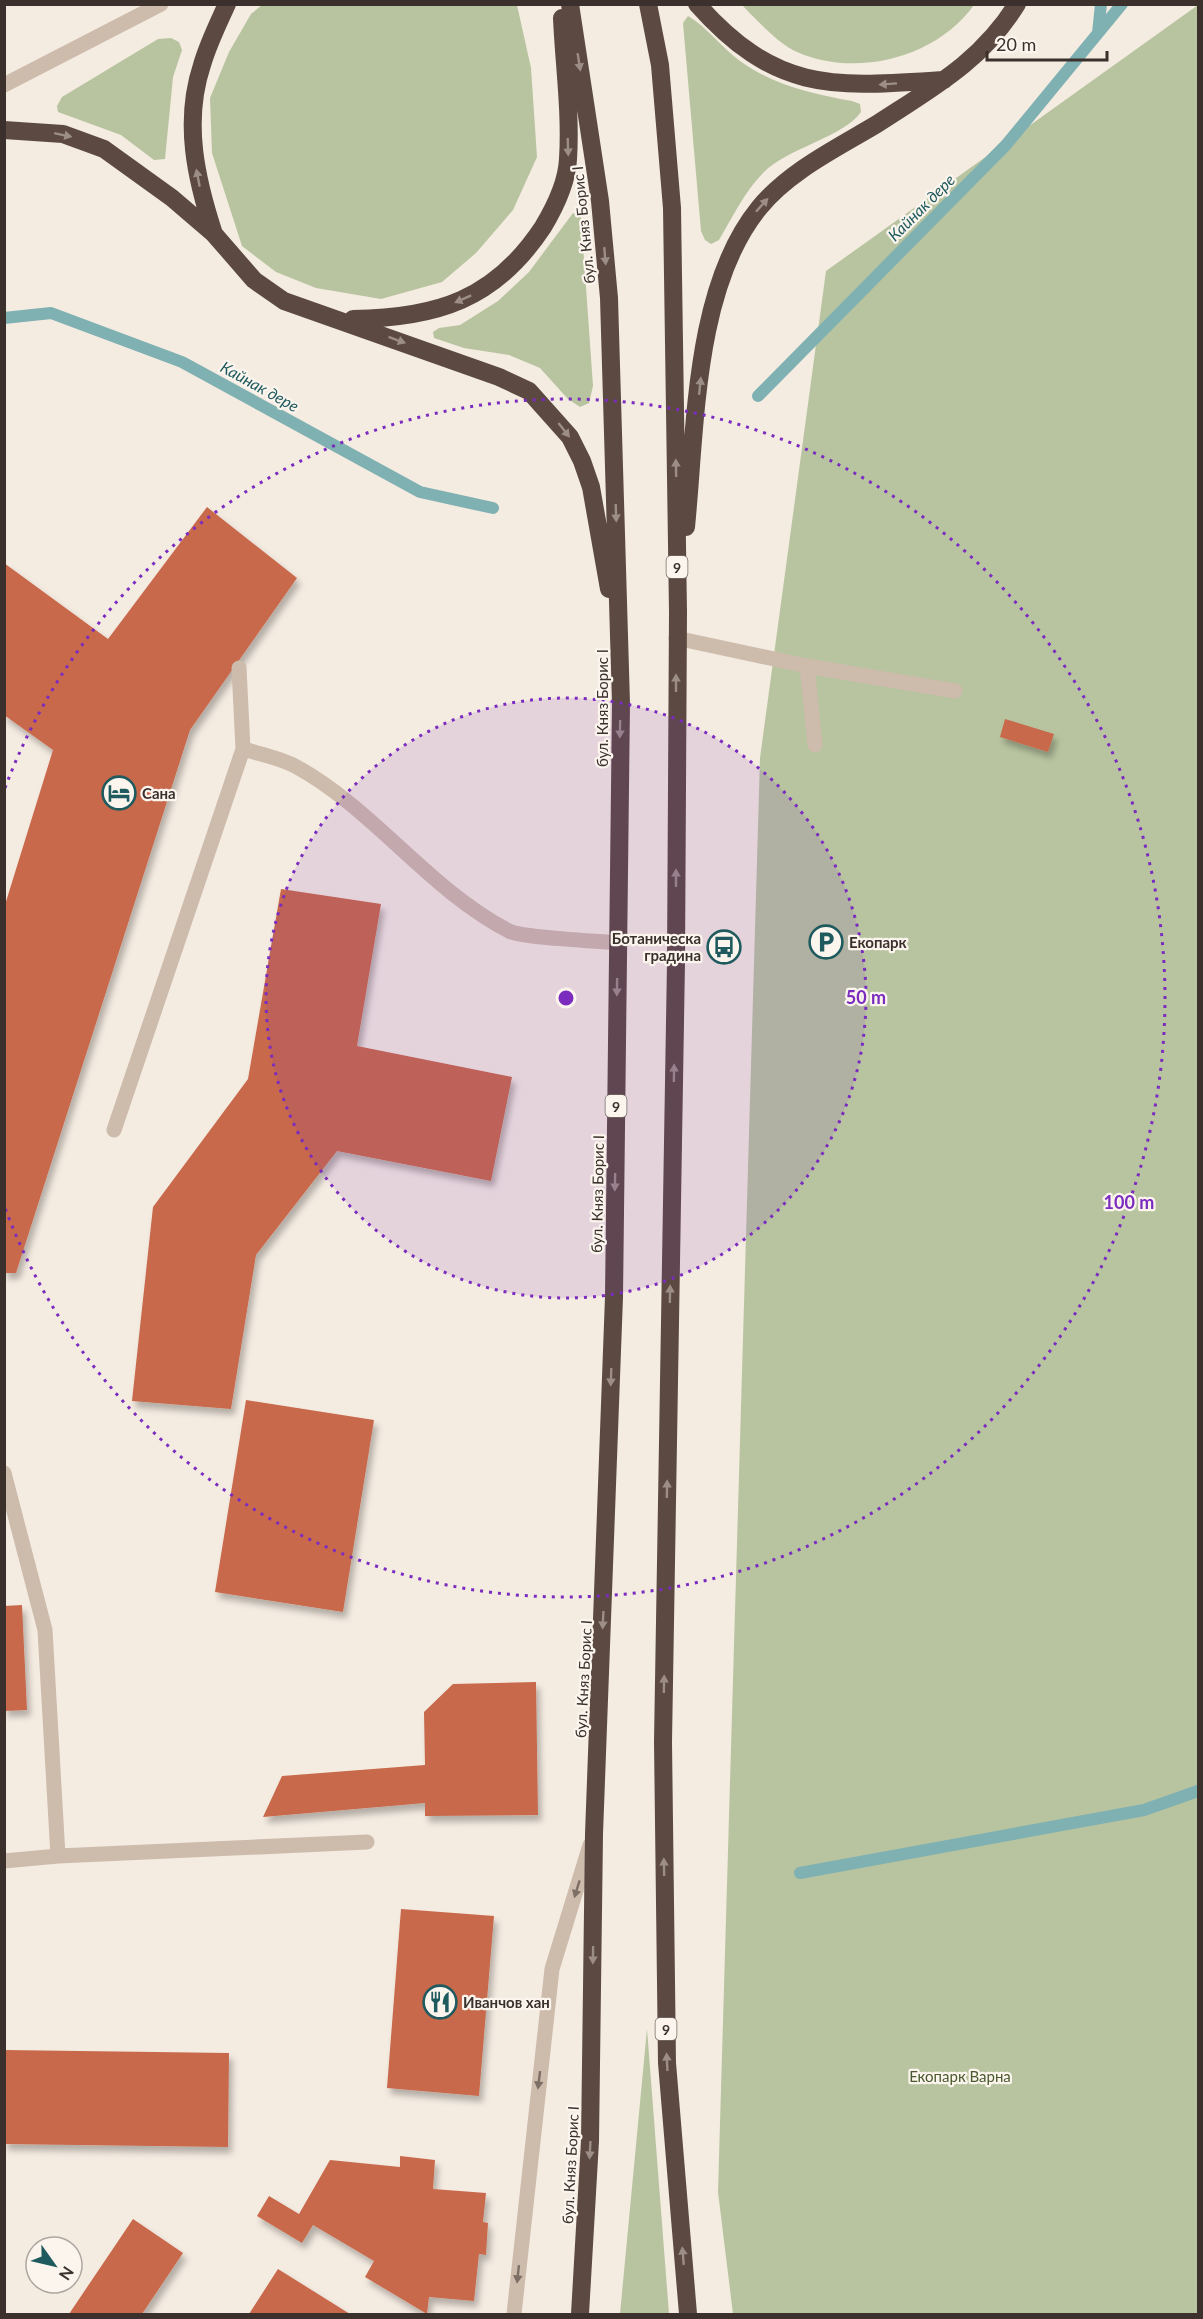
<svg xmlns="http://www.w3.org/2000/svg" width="1203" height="2319" font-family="Lato,sans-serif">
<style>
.green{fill:#b8c4a0}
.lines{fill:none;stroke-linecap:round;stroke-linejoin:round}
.stream{stroke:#7fb0b2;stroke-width:12}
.building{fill:#c8694b;filter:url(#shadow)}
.minor{stroke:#cdbbac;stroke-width:15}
.highway{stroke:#5c4a42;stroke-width:18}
.oneway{fill:#9c8e87}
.oneway2{fill:#7d6f65}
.ring{fill:none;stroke:#7b2cbf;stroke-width:3;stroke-dasharray:3 6}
.labels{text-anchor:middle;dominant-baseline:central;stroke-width:4.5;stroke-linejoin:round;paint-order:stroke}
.shield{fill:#fbf5ee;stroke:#756b66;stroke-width:1.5}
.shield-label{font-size:14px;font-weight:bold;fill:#3b302b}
.street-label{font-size:15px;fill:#3b302b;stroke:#fbf5ee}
.poi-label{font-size:15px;font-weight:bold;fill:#3b302b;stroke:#fbf5ee;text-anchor:start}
.park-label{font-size:15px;fill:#4a5a2e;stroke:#fbf5ee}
.water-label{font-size:16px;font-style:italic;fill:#1f5a5e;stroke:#fbf5ee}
.centre{fill:#7b2cbf;stroke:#fbf5ee;stroke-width:3}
.ring-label{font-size:18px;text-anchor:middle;font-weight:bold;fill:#7b2cbf;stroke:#fbf5ee;stroke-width:4.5;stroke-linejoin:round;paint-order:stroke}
</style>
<defs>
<filter id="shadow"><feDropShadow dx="3.5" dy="6" stdDeviation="3" flood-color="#0004"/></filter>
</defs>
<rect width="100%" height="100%" fill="#f4ebe1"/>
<path class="green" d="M262,5H517L531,68L537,157L513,210L476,253L442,282L381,299L316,288L276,272L242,246L212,153L210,98L229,52L251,14Z
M742,5H974C936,58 856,78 797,52C779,45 756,19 742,5Z
M1198,5V2314H733L718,2192L760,758L826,271Z
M688,16C707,27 722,48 740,61C773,85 813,94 852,101L860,104L861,112C844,137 787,148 763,173C745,191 732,218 719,240L711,244L705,240L701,231L683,23Z
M171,38L179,42L182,50L173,77L165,159L154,160L121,135L58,112L57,106L62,97L158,39Z
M573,213L581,217L593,386L589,403L580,407L568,399L540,368L509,355L464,348L434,338L433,332L439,328L460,325L498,301L529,272Z
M647,2029L669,2314H620Z"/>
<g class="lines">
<path class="stream" d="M1098,33L1101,4
M4,318L51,313L182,362L420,492L493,508
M758,396L1006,145L1122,4
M800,1873L1144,1810L1198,1791"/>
</g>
<path class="building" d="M207,507L297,578L190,730L16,1273H4V908L53,750L4,715V563L108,639Z
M1005,719L1054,734L1048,752L1000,737Z
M281,889L381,904L357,1046L512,1077L491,1181L337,1151L256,1255L231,1409L132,1401L153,1207L248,1079Z
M246,1400L374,1420L343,1612L215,1592Z
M22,1605L27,1710L4,1711V1606Z
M536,1682L538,1815L425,1816V1803L263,1817L282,1776L425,1765L424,1712L453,1684Z
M401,1909L494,1916L479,2096L387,2088Z
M4,2050L229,2053L228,2147L4,2144Z
M400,2156L435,2160L433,2189L486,2193L483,2222L488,2223L486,2255L479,2254L474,2301L429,2297L427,2314L365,2277L374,2261L313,2225L302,2243L257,2216L269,2196L299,2214L330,2160L400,2167Z
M133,2219L183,2253L142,2314H69Z
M278,2269L350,2314H249Z"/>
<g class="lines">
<path class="minor" d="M4,85L161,4
M676,638L807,666L955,691
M807,666L815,745
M239,668L243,749C260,754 280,758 295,766C374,809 428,889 509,931C522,938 597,941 618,943
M114,1130L243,749
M4,1473L45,1630L58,1856
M4,1861L58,1856L367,1842
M514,2314L552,1969L590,1845"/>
<path class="highway" d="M570,4L600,201L609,298L621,703L614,1297L594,1834L590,2141L580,2314
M648,4L660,65L672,208L678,612L676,962L663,1742L667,2063L688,2314
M697,4C777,94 834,87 944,80
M4,130L63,134L104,149L172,198L214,234L254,280L284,301L499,377L529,391L570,437L582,461L591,487L609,589
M214,234C196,179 183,122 202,65C208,44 218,24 227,4
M353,319C436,318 495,300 543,227C555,207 567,182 568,159C571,113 564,64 562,18
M686,527C696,427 694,288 759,208C789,171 837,148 877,124C932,88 981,62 1017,4"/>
</g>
<defs><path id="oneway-solid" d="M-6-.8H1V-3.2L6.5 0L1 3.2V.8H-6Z" transform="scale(1.5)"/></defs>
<g class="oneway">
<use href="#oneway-solid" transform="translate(579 62) rotate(81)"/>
<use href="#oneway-solid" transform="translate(888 84) rotate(176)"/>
<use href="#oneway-solid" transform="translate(63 135) rotate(12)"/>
<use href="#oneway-solid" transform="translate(568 147) rotate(88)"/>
<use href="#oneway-solid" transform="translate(198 178) rotate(-101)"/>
<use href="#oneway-solid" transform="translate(762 205) rotate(-48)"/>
<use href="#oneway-solid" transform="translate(605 256) rotate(85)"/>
<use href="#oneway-solid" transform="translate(463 299) rotate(156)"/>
<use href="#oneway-solid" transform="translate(397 340) rotate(20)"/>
<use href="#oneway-solid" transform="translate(700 386) rotate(-84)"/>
<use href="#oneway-solid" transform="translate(564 430) rotate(52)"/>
<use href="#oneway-solid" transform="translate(676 468) rotate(-91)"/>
<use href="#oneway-solid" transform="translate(616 513) rotate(88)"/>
<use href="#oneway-solid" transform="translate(676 683) rotate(-90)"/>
<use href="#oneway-solid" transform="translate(620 729) rotate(91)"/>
<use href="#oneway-solid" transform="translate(676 878) rotate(-90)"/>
<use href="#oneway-solid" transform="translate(617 987) rotate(91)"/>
<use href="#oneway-solid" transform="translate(674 1073) rotate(-89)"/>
<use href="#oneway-solid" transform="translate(615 1182) rotate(91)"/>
<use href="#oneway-solid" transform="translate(670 1294) rotate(-89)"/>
<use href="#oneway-solid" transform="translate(611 1377) rotate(92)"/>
<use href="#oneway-solid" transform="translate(667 1489) rotate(-89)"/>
<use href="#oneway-solid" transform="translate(603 1620) rotate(93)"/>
<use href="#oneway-solid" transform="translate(664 1684) rotate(-89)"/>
<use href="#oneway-solid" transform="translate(664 1867) rotate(-91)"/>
<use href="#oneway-solid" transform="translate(593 1955) rotate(91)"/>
<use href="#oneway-solid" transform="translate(667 2062) rotate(-93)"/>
<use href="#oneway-solid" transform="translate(590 2150) rotate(93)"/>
<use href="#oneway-solid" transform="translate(683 2256) rotate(-95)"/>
</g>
<g class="oneway2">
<use href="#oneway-solid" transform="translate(577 1889) rotate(107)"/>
<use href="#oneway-solid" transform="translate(539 2080) rotate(97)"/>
<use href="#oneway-solid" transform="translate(518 2274) rotate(96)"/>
</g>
<circle cx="566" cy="998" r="300" fill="#7b2cbf" fill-opacity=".12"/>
<g class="ring">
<circle cx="566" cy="998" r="300"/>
<path d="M5 788A599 599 0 1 1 5 1208"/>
</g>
<defs>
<symbol id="hotel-ring" viewBox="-11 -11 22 22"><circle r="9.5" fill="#fbf5ee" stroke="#1f5a5e" stroke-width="1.5"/><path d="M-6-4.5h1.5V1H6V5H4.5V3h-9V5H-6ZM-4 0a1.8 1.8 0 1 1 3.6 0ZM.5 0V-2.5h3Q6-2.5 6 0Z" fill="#1f5a5e"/></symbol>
<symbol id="parking-ring" viewBox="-11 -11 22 22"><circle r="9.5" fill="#fbf5ee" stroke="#1f5a5e" stroke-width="1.5"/><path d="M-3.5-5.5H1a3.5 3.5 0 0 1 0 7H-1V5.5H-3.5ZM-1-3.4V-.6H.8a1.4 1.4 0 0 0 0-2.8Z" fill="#1f5a5e"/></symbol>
<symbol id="bus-ring" viewBox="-11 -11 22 22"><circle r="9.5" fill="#fbf5ee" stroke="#1f5a5e" stroke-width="1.5"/><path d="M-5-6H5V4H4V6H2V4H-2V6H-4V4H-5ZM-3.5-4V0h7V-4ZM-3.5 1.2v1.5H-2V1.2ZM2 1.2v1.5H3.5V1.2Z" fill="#1f5a5e"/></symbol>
<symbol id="restaurant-ring" viewBox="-11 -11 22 22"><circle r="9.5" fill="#fbf5ee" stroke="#1f5a5e" stroke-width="1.5"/><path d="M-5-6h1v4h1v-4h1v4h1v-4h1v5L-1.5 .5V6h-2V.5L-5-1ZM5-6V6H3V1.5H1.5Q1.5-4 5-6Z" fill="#1f5a5e"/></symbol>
</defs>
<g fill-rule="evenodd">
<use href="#hotel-ring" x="100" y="774" width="38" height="38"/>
<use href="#parking-ring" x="807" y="923" width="38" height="38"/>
<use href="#bus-ring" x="705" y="928" width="38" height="38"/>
<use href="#restaurant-ring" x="421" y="1983" width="38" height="38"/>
</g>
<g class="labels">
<g class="shield">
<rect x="666.5" y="556" width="21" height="22" rx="4.5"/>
<rect x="605.5" y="1095" width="21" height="22" rx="4.5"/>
<rect x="655.5" y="2018" width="21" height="22" rx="4.5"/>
</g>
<g class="shield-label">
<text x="677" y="567">9</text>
<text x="616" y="1106">9</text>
<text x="666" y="2029">9</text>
</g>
<g class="street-label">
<text transform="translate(583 225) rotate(-96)">бул. Княз Борис I</text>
<text transform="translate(602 708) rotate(-90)">бул. Княз Борис I</text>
<text transform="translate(597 1194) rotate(-89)">бул. Княз Борис I</text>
<text transform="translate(583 1679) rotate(-87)">бул. Княз Борис I</text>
<text transform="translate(570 2165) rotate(-87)">бул. Княз Борис I</text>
</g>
<g class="poi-label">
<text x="142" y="793">Сана</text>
<text x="701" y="938" text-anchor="end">Ботаническа<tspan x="701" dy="17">градина</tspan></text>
<text x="849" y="942">Екопарк</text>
<text x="463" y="2002">Иванчов хан</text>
</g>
<g class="park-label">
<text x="960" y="2076">Екопарк Варна</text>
</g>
<g class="water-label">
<text transform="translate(921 207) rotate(-45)">Кайнак дере</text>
<text transform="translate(260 386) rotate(29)">Кайнак дере</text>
</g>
</g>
<circle cx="566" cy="998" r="9" class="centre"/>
<g class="ring-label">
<text x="866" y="1004">50 m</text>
<text x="1129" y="1209">100 m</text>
</g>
<rect width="1203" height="2319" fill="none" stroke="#3b302b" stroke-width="12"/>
<g transform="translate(54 2265) rotate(124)"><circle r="28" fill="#fbf5ee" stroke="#aea6a0" stroke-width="1.5"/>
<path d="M0-4.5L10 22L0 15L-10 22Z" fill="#1f5a5e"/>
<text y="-9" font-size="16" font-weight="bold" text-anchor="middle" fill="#3b302b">N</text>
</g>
<path d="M987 51v9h120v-9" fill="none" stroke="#3b302b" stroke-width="3"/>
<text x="996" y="51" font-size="18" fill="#3b302b" stroke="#fbf5ee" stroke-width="4.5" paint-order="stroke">20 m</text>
</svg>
